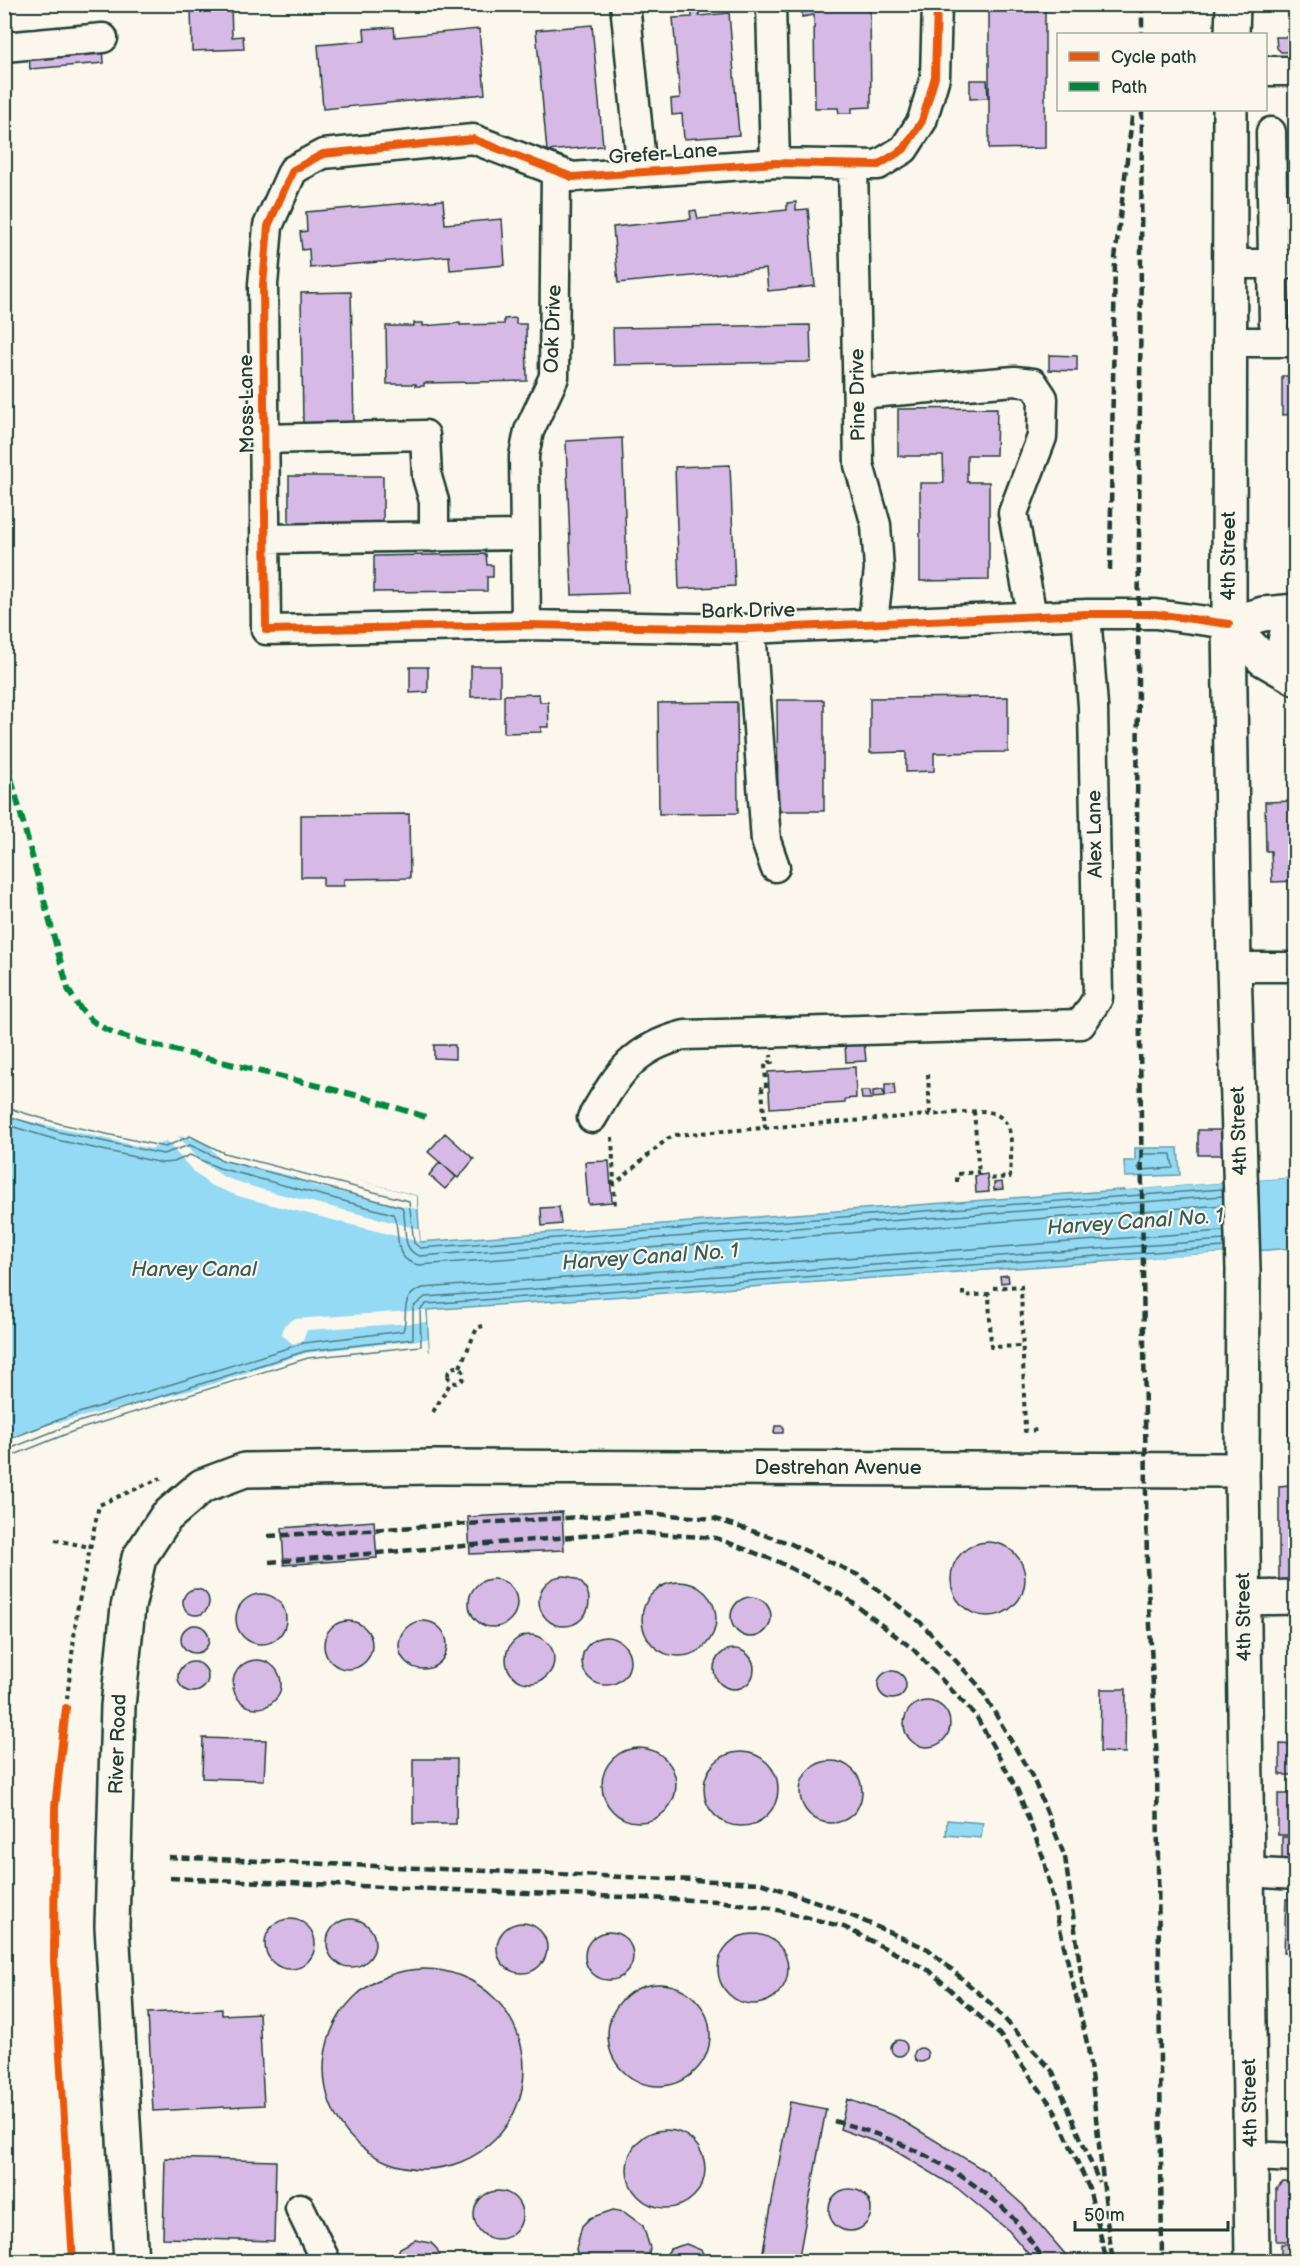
<svg xmlns="http://www.w3.org/2000/svg" width="1300" height="2266" font-family="'Balsamiq Sans',sans-serif">
<style>
.water{fill:#94daf5;stroke:#659ba8;stroke-width:1.5}
.pier{fill:#fbf7ec}
.lines{fill:none;stroke-linecap:round;stroke-linejoin:round}
.shore{stroke:#4e7c81;stroke-width:1.5}
.building{fill:#d7b9e6;stroke:#1f3d34;stroke-width:1.5}
.minor-casing{stroke:#1f3d34;stroke-width:33}
.major-casing{stroke:#1f3d34;stroke-width:38}
.path{stroke:#1f3d34;stroke-width:4;stroke-dasharray:4.5 4.5;stroke-linecap:butt}
.minor{stroke:#fbf7ec;stroke-width:28}
.major{stroke:#fbf7ec;stroke-width:33}
.rail{stroke:#1f3d34;stroke-width:4.5;stroke-dasharray:9 4.5;stroke-linecap:butt}
.quiet{stroke:#00873e;stroke-width:6;stroke-dasharray:12 6;stroke-linecap:butt}
.cycleway-casing{stroke:#fbf7ec;stroke-width:11}
.cycleway{stroke:#e8590c;stroke-width:8}
.labels{text-anchor:middle;dominant-baseline:central;stroke-width:4.5;stroke-linejoin:round;paint-order:stroke}
.street-label{font-size:20px;fill:#1f3d34;stroke:#fbf7ec}
.water-label{font-size:21px;font-style:italic;fill:#365c5b;stroke:#fbf7ec}
</style>
<rect width="100%" height="100%" fill="#fbf7ec"/>
<filter id="ink" filterUnits="userSpaceOnUse"><feTurbulence type="fractalNoise" baseFrequency=".0167" numOctaves="2"/><feDisplacementMap in="SourceGraphic" scale="12" xChannelSelector="R" yChannelSelector="G"/><feConvolveMatrix kernelMatrix="1 2 1 2 8 2 1 2 1" color-interpolation-filters="sRGB"/></filter>
<g filter="url(#ink)">
<path class="water" d="M5,1100L62,1119L166,1141L189,1129L226,1147L417,1196L420,1242L1295,1177V1248L427,1310L429,1351L309,1364L75,1437L5,1466Z
M1135,1148H1178L1180,1175L1125,1177L1124,1161H1135Z
M947,1820L983,1823L981,1838L946,1835Z"/>
<path class="pier" d="M5,1097L63,1116L166,1138L190,1126L227,1144L417,1196V1209L314,1186L292,1176L220,1159L210,1147L198,1140L178,1136L199,1160L224,1177L260,1189L419,1229L420,1242L241,1197L210,1185L192,1170L166,1141L151,1149L10,1117L5,1113Z
M1296,1174L1295,1177L1125,1190V1187Z
M1270,1251V1254L1121,1264L1120,1261L1174,1256Z
M426,1310L427,1322L307,1330L303,1340L293,1344L282,1335L284,1325L294,1319Z
M428,1339L429,1354L310,1367L76,1440L4,1469L5,1441L48,1425L197,1389L306,1353Z"/>
<g class="lines">
<path class="shore" d="M4,1107L61,1124L165,1147L190,1136L224,1153L409,1201L414,1243L420,1248L1223,1189
M4,1115L59,1132L163,1154L190,1145L222,1160L402,1207C409,1222 398,1250 420,1256L1223,1196
M4,1124L57,1140L162,1163L174,1162L190,1155L219,1168L393,1214C403,1232 389,1259 419,1265L1223,1205
M1143,1154H1171L1173,1168L1139,1170L1138,1167Z
M4,1441L69,1416L304,1343L403,1331C409,1314 398,1296 423,1288L1224,1231
M4,1451L72,1424L306,1351L413,1339V1307L425,1297L1224,1240
M4,1459L74,1431L308,1358L421,1346L420,1310L426,1304L1224,1247"/>
</g>
<path class="building" d="M815,4H870L871,107L852,108V113H839L838,108H815L814,15L802,17V6Z
M989,4H1045V148L989,149Z
M231,6L232,37L243,36L244,49L192,51L191,7Z
M692,11H699V16L729,13L739,135L684,139L682,114L672,115L671,99L680,98L673,18L692,17Z
M592,25L603,146L547,151L536,30Z
M394,27L395,37L479,29L485,94L323,109L318,45L365,41L364,29Z
M1276,37H1296V52H1281L1277,48Z
M103,46L104,63L30,69L29,52Z
M970,80H987L988,98L970,99Z
M443,200L445,224L502,219L505,265L450,270L449,256L310,268L309,249L302,250L300,232L307,231L306,212Z
M796,202V210L808,209L815,286L768,291L766,269L618,283L613,227L691,219L690,211L696,210L698,219L787,210V203Z
M351,292L354,424H303L301,293Z
M516,318V324H526L527,381L424,383V386H415L416,384H387L386,326H414V323H423V326L460,323V325L504,324V319Z
M810,325L811,362L614,365L613,328Z
M1049,355L1077,356V371L1049,370Z
M1282,376H1296V414L1282,415Z
M997,408L996,455H967V482H989V580L920,581V483H944L943,456H898V409Z
M622,438L628,593L572,595L566,441Z
M1290,439H1296V495H1290Z
M730,465L735,586L679,589L675,467Z
M289,476H383V528H289Z
M486,554L487,565H493V577H487V591L374,592V556Z
M471,666H500V696L471,697Z
M410,667H428V692L410,693Z
M539,694L540,702H548L549,727H541V732L504,733V695Z
M1008,697V752L934,753V771L906,772V752L870,753V698Z
M777,700H824V811H778Z
M737,702L738,813L659,814L658,703Z
M1296,801V881L1272,882L1271,851H1266L1265,802Z
M409,814L410,878L344,879V886H323V877H301V815Z
M864,1042L866,1061L846,1062L845,1043Z
M434,1045H455V1059L434,1058Z
M855,1067L856,1098L845,1099V1103L770,1108L768,1072Z
M885,1084H894L895,1095L885,1096Z
M883,1090L884,1097L873,1098V1091Z
M861,1091H870L871,1099H862Z
M1198,1130H1222V1155H1198Z
M445,1133L474,1159L458,1178L428,1152Z
M609,1161L612,1202L588,1204L585,1162Z
M440,1162L456,1177L445,1189L429,1175Z
M987,1174L989,1192L976,1193L975,1176Z
M1002,1182L1003,1189L994,1190V1183Z
M559,1207L561,1224L542,1226L541,1208Z
M1289,1263H1296V1366H1292Z
M1008,1275L1009,1282L1001,1283L1000,1276Z
M1289,1390H1296V1579L1279,1580V1486L1289,1485Z
M775,1426H783V1433H774Z
M562,1512L564,1550L470,1554L468,1517Z
M374,1521L377,1558L284,1565L282,1528Z
M951 1579a37 37 0 1 1 74 0a37 37 0 1 1-74 0Z
M539 1601a25 25 0 1 1 50 0a25 25 0 1 1-50 0Z
M469 1603a24 24 0 1 1 48 0a24 24 0 1 1-48 0Z
M642 1619a37 37 0 1 1 74 0a37 37 0 1 1-74 0Z
M183 1602a13 13 0 1 1 26 0a13 13 0 1 1-26 0Z
M236 1619a25 25 0 1 1 50 0a25 25 0 1 1-50 0Z
M731 1617a20 20 0 1 1 40 0a20 20 0 1 1-40 0Z
M324 1645a24 24 0 1 1 48 0a24 24 0 1 1-48 0Z
M399 1645a24 24 0 1 1 48 0a24 24 0 1 1-48 0Z
M181 1639a14 14 0 1 1 28 0a14 14 0 1 1-28 0Z
M506 1659a24 24 0 1 1 48 0a24 24 0 1 1-48 0Z
M582 1661a24 24 0 1 1 48 0a24 24 0 1 1-48 0Z
M714 1669a20 20 0 1 1 40 0a20 20 0 1 1-40 0Z
M233 1684a24 24 0 1 1 48 0a24 24 0 1 1-48 0Z
M178 1677a15 15 0 1 1 30 0a15 15 0 1 1-30 0Z
M878 1685a14 14 0 1 1 28 0a14 14 0 1 1-28 0Z
M1101,1689H1126L1125,1753L1100,1752Z
M904 1724a23 23 0 1 1 46 0a23 23 0 1 1-46 0Z
M203,1738L266,1740L264,1780L202,1778Z
M1280,1744L1296,1745V1775H1280Z
M602 1785a37 37 0 1 1 74 0a37 37 0 1 1-74 0Z
M704 1789a37 37 0 1 1 74 0a37 37 0 1 1-74 0Z
M413,1759H457L456,1824H413Z
M800 1792a31 31 0 1 1 62 0a31 31 0 1 1-62 0Z
M1278,1794H1296V1835H1278Z
M1282,1837H1296V1863H1282Z
M1286,1899L1296,1900V1953H1284Z
M327 1943a24 24 0 1 1 48 0a24 24 0 1 1-48 0Z
M265 1944a25 25 0 1 1 50 0a25 25 0 1 1-50 0Z
M497 1948a25 25 0 1 1 50 0a25 25 0 1 1-50 0Z
M585 1956a24 24 0 1 1 48 0a24 24 0 1 1-48 0Z
M718 1969a35 35 0 1 1 70 0a35 35 0 1 1-70 0Z
M324 2069a100 100 0 1 1 200 0a100 100 0 1 1-200 0Z
M608 2035a51 51 0 1 1 102 0a51 51 0 1 1-102 0Z
M222,2009V2015L259,2013L264,2105L153,2111L148,2013Z
M891 2048a8 8 0 1 1 16 0a8 8 0 1 1-16 0Z
M914 2055a7 7 0 1 1 14 0a7 7 0 1 1-14 0Z
M847,2099L895,2116L984,2170L1023,2205L1072,2262H1035L1009,2231L957,2188L887,2146L840,2129Z
M790,2102L826,2109L798,2262H761Z
M627 2169a39 39 0 1 1 78 0a39 39 0 1 1-78 0Z
M165,2158L276,2161L274,2241L163,2238Z
M1283,2182L1296,2183V2241H1276V2189Z
M829 2210a21 21 0 1 1 42 0a21 21 0 1 1-42 0Z
M474 2215a24 24 0 1 1 48 0a24 24 0 1 1-48 0Z
M613,2210L624,2212L643,2226L650,2248L647,2262H579L576,2249L582,2226L590,2218Z
M415,2240L431,2243L437,2249L442,2262H394L400,2248Z
M686,2244L701,2250L708,2262H662L670,2249Z
M1281,2244H1296V2262H1281Z"/>
<g class="lines">
<defs>
<path id="minor" d="M625,4L642,172
M771,4L775,163
M937,4L935,77L922,121L904,149L878,165L775,163L572,177L473,139L323,154L293,170L268,226L263,285L266,630L526,625L751,629L1086,614H1155L1229,624
M4,47L103,38
M1266,71H1296
M1271,132L1274,323
M853,165L859,465L876,525L879,569L873,622
M1229,264H1296
M1229,342H1296
M858,394L1015,381L1033,383L1043,398L1042,437L1013,513L1032,616
M264,439L425,435L427,477L434,501V537
M265,539L525,535
M526,625L524,456L529,431L554,377L556,172
M751,629L766,841L775,867
M1277,667L1289,611
M1234,967H1296
M592,1118C618,1074 632,1048 685,1035L1081,1024L1098,998L1093,706L1086,614
M1247,1872L1296,1875
M1250,2156L1296,2158
M300,2208L326,2262"/>
<path id="major" d="M1232,34L1233,4
M1230,110L1229,624L1234,967L1243,1269L1242,1470L1252,2262
M1296,611L1263,614L1229,624L1263,659L1296,678
M1244,1598L1296,1597
M131,2262L112,1926L118,1706L128,1607L139,1558L166,1517L202,1486L245,1470L433,1467L1242,1470"/>
</defs>
<use href="#minor" class="minor-casing"/>
<use href="#major" class="major-casing"/>
<path class="path" d="M928,1074L930,1115
M974,1111L979,1175
M765,1128L762,1088H766L765,1063L772,1062L771,1055
M612,1137L615,1208
M957,1182V1174L979,1172
M611,1183L617,1182L667,1139L675,1135L978,1111C1019,1111 1011,1147 1010,1177L987,1179
M993,1288L1021,1286L1025,1431L1038,1430
M963,1291V1296L989,1294L991,1347L1023,1346
M448 1375a8 8 0 1 1 16 0a8 8 0 1 1-16 0Z
M460,1367L477,1328L483,1326
M433,1412L451,1382
M55,1540L90,1547
M66,1708L77,1611L99,1505L161,1478"/>
<use href="#minor" class="minor"/>
<use href="#major" class="major"/>
<path class="rail" d="M1142,4V34
M1142,110L1137,819L1147,1567L1157,1763L1162,2262
M1110,570L1115,259L1133,110
M268,1536L646,1513L715,1519L789,1543L858,1575L920,1622L979,1686L1033,1778L1065,1857L1085,2002
M269,1562L631,1532L716,1538L779,1562L845,1597L913,1649L976,1716L1018,1791L1043,1857L1088,2047L1107,2216
M168,1857L761,1883L829,1906L928,1949L990,2003L1053,2072L1099,2182
M170,1878L717,1901L770,1908L844,1927L930,1971L1000,2035L1054,2109L1089,2188L1106,2258
M834,2121C895,2137 954,2165 1002,2207C1019,2222 1032,2244 1046,2262
M1105,2208L1113,2262"/>
<path class="quiet" d="M4,743L11,778L68,989C86,1023 102,1030 138,1041L359,1096L426,1117"/>
<defs>
<path id="cycleway" d="M937,4L935,77L922,121L904,149L878,165L775,163L572,177L473,139L323,154L293,170L268,226L263,285L266,630L526,625L751,629L1086,614H1155L1229,624
M66,1708L55,1807L54,1961L73,2262"/>
</defs>
<use href="#cycleway" class="cycleway-casing"/>
<use href="#cycleway" class="cycleway"/>
</g>
</g>
<g class="labels">
<g class="street-label">
<text transform="translate(663 154) rotate(-4)">Grefer Lane</text>
<text transform="translate(553 329) rotate(-88)">Oak Drive</text>
<text transform="translate(858 395) rotate(-91)">Pine Drive</text>
<text transform="translate(247 404) rotate(-91)">Moss Lane</text>
<text transform="translate(1229 556) rotate(-90)">4th Street</text>
<text transform="translate(748 611) rotate(-1)">Bark Drive</text>
<text transform="translate(1095 834) rotate(-91)">Alex Lane</text>
<text transform="translate(1239 1131) rotate(-92)">4th Street</text>
<text x="838" y="1468">Destrehan Avenue</text>
<text transform="translate(1244 1617) rotate(-91)">4th Street</text>
<text transform="translate(118 1744) rotate(-88)">River Road</text>
<text transform="translate(1250 2103) rotate(-91)">4th Street</text>
</g>
<g class="water-label">
<text transform="translate(1135 1222) rotate(-4)">Harvey Canal No. 1</text>
<text transform="translate(650 1257) rotate(-4)">Harvey Canal No. 1</text>
<text x="194" y="1269">Harvey Canal</text>
</g>
</g>
<rect width="1300" height="2266" fill="none" stroke="#fbf7ec" stroke-width="24"/>
<rect x="12" y="12" width="1276" height="2242" fill="none" stroke="#1f3d34" stroke-width="2" filter="url(#ink)"/>
<rect x="1057" y="33" width="210" height="78" fill="#fbf7ec" stroke="#a3ada2" stroke-width="1.5"/>
<rect x="1069" y="52" width="30" height="9" fill="#e8590c" stroke="#a3ada2" stroke-width="1.5"/>
<text x="1111" y="63" font-size="18" fill="#1f3d34">Cycle path</text>
<rect x="1069" y="82" width="30" height="9" fill="#00873e" stroke="#a3ada2" stroke-width="1.5"/>
<text x="1111" y="93" font-size="18" fill="#1f3d34">Path</text>
<path d="M1075 2221v9h153v-9" fill="none" stroke="#1f3d34" stroke-width="3"/>
<text x="1084" y="2221" font-size="18" fill="#1f3d34" stroke="#fbf7ec" stroke-width="4.5" paint-order="stroke">50 m</text>
</svg>
